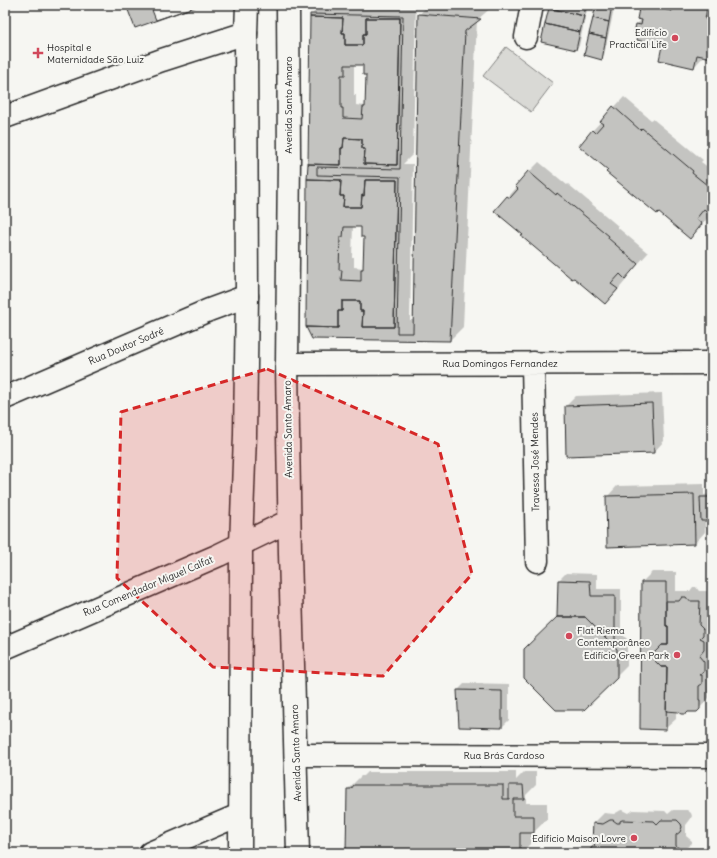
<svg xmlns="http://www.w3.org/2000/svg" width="717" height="858" font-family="Delius,sans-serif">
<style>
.green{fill:#d9d9d5;stroke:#828280}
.shadow{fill:#0003;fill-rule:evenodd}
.building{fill:#c3c3c0;stroke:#2b2b2b;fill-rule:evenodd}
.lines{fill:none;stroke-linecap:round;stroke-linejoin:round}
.minor-casing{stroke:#2b2b2b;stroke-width:25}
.primary-casing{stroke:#2b2b2b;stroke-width:25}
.minor{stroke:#f6f6f2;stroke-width:22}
.primary{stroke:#f6f6f2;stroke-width:22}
.marked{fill:#d62828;fill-opacity:0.2;stroke:#d62828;stroke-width:3;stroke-dasharray:8 5;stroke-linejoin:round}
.poi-dot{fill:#d1495b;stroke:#f6f6f2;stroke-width:1.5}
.labels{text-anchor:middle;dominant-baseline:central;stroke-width:4;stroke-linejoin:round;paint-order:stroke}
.poi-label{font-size:10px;fill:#2b2b2b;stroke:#f6f6f2;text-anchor:end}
.street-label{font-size:10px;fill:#2b2b2b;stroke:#f6f6f2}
</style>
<rect width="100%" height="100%" fill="#f6f6f2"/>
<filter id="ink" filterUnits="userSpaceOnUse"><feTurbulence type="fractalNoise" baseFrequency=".025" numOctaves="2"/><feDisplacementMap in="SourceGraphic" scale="8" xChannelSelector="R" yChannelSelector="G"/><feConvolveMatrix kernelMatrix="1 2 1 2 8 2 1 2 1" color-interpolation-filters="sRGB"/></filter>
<g filter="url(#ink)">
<path class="green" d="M506,47L553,83L531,112L483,76Z"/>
<path class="shadow" d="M321,5H416L413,154L403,164H413L410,320H414L419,15L428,5L493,6L477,20L463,327L450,340L313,338L311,15ZM354,64L364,65L367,74L365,106L356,105V95H354ZM353,226H362L365,236L364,268L354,267V257H352Z
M550,5H588L579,46L576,49Z
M597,5H615L604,55L601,58Z
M645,5H712V57L704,56L694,67L663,46L639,34L637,24L642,19L640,10Z
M624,97L651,120L653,119L703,160L701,162L712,170V211L711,212L712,213L700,227L690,237L609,170L592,131Z
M539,162L567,185L568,184L618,226L617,227L648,253L626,277L627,279L616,292L605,303L496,211L517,187L529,172Z
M662,393L664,441L654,452L566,406L576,396Z
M704,484V495L712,494V520H705V532L695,543L607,497L617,486Z
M652,572H676V591H690L693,587H696L699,591H710L709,614L712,617V625L710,627L712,629V641L708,645L712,650V662L709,665H712V673L708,676L709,690H710V697L697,711L676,710V719L665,729L642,582Z
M566,573L597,574V589H621V633L627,639V666L584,709L558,617L559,580Z
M465,683L509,684V720L502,727L458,690Z
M368,772H516V780L524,772H536V785L526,795V803H547V819L533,833V841L524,850H530V853H327L331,849H347L348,789L361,776H364Z
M621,810H623L629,813L632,811L633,810L665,811L668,814L673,810H687L691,813L692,816L690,820L686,825V836L692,841V843L686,848V853H591L596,845L594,823L604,813L614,814Z
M711,842L712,843V853H699Z
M215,850L219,853H207Z
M536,850H553V853H533Z"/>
<path class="building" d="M126,5H200L135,28Z
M150,5H200L156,20Z
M549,5H586L584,16L549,8Z
M596,5H612L609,22L593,18Z
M644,5L672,11L673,5H708L705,19L712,21V58L697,55L694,68L659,60L662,46L637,40L638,35L634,33L636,24L641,25L642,20L637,19L639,9L643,10Z
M549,8L584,16L580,32L545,24Z
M310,14L403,16L400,169L317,167V175L400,177L397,333H413L418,14L481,19L465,31L450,341L312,339L306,327L338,328V311H342V301H360V311H363L362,327H394L397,180H365L364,196L362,195L361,207H343L344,196H340L341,180L307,179L308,164L341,165V148H343L344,138L362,139V149H365L364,164L397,165L400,18H366V34H363V45H345V33H342L343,18L310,17Z
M310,17L343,18L342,33H345V45H363V34H366V18H400L397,165L364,164L365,149H362V139L344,138L343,148H341V165L308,164ZM345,65H363V75H366L365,107H363L362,119L343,118V108H341V75H345Z
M593,18L609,22L606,38L589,34Z
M545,24L580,32L576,50L541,42Z
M589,34L606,38L602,60L584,55Z
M613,106L640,130L642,128L693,171L692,173L712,189V212L710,214L704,209L696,219L702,224L690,239L658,212L657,214L606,172L608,170L579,146L592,130L595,133L603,124L600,122Z
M528,171L556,195L557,193L609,236L608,238L638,264L625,279L620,274L611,284L618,289L605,304L574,278L572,279L521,236L523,235L494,211L507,196L510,198L518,189L515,186Z
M307,179L341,180L340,196H344L343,207H361L362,195L364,196L365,180H397L394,327H362L363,311H360V301H342V311H338V328L306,327ZM344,227H361V237H364L363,269H361V281L341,280L342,270H339L340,237H343Z
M652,403L654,453L566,456L565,406Z
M694,494L695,544L607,547L606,496Z
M700,497H712V521H701Z
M558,580L590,581L591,596H615V647L585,617H557Z
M641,582H666V626H668V645H662L654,653V660L661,667H667L666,730L640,729Z
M682,597H686L689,601H700L699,625L703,629V635L700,638L704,640V650L699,656L704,662V672L700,675H702V684L699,686V700H700V709L697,712H688L686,714H681L678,712L666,711L667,667H661L654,660V653L662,645H668V626H666V601H679Z
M557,617H585L617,649V678L584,710H556L524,678V649Z
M457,690L502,691V728L459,727Z
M354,785H503V799H509V785H523L524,799H513V816H534V833H520V853H346L347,789H351Z
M610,820H613L617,823H620V821L622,820L654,821L657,824L661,820H677L681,824L682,827L680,832L676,835V846L680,849L682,853H590L591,848L595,845L592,842L593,823L603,824Z"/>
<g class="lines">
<defs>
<path id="minor" d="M526,37L532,5
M5,117L162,60L246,33
M533,363L537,561
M287,364L712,363
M5,398L209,310L247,296
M5,648L219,555L289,521
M296,755L712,756
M150,853L239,815"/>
<path id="primary" d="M288,5L289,157L287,364L288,434L290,553L298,853
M240,853L241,545L245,435L247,296L246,33L247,5"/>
</defs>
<use href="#minor" class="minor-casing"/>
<use href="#primary" class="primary-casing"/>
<use href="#minor" class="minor"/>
<use href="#primary" class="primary"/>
</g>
</g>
<path class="marked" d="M267,369L438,444L472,574L383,676L213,667L117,578L121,412Z"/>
<g class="poi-dot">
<circle cx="675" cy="38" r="4"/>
<path d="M36 47h4v4h4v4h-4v4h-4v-4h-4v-4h4z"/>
<circle cx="569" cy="636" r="4"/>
<circle cx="677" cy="655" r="4"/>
<circle cx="634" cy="838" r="4"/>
</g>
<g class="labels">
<g class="poi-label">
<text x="667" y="32">Edifício<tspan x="667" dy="12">Practical Life</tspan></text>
<text x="47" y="47" text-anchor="start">Hospital e<tspan x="47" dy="12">Maternidade São Luiz</tspan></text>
<text x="577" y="630" text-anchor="start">Flat Riema<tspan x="577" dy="12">Contemporâneo</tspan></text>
<text x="669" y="655">Edifício Green Park</text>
<text x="626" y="838">Edifício Maison Lovre</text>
</g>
<g class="street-label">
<text transform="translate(288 105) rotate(-90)">Avenida Santo Amaro</text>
<text transform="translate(126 346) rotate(-23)">Rua Doutor Sodré</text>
<text x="500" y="363">Rua Domingos Fernandez</text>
<text transform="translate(288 429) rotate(-91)">Avenida Santo Amaro</text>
<text transform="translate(535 462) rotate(-91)">Travessa José Mendes</text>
<text transform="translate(148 586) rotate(-23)">Rua Comendador Miguel Calfat</text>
<text transform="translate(296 753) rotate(-92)">Avenida Santo Amaro</text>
<text x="504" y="755">Rua Brás Cardoso</text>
</g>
</g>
<rect width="717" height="858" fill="none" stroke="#f6f6f2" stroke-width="20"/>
<rect x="10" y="10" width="697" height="838" fill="none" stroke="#2b2b2b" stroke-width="1.5" filter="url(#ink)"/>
</svg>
